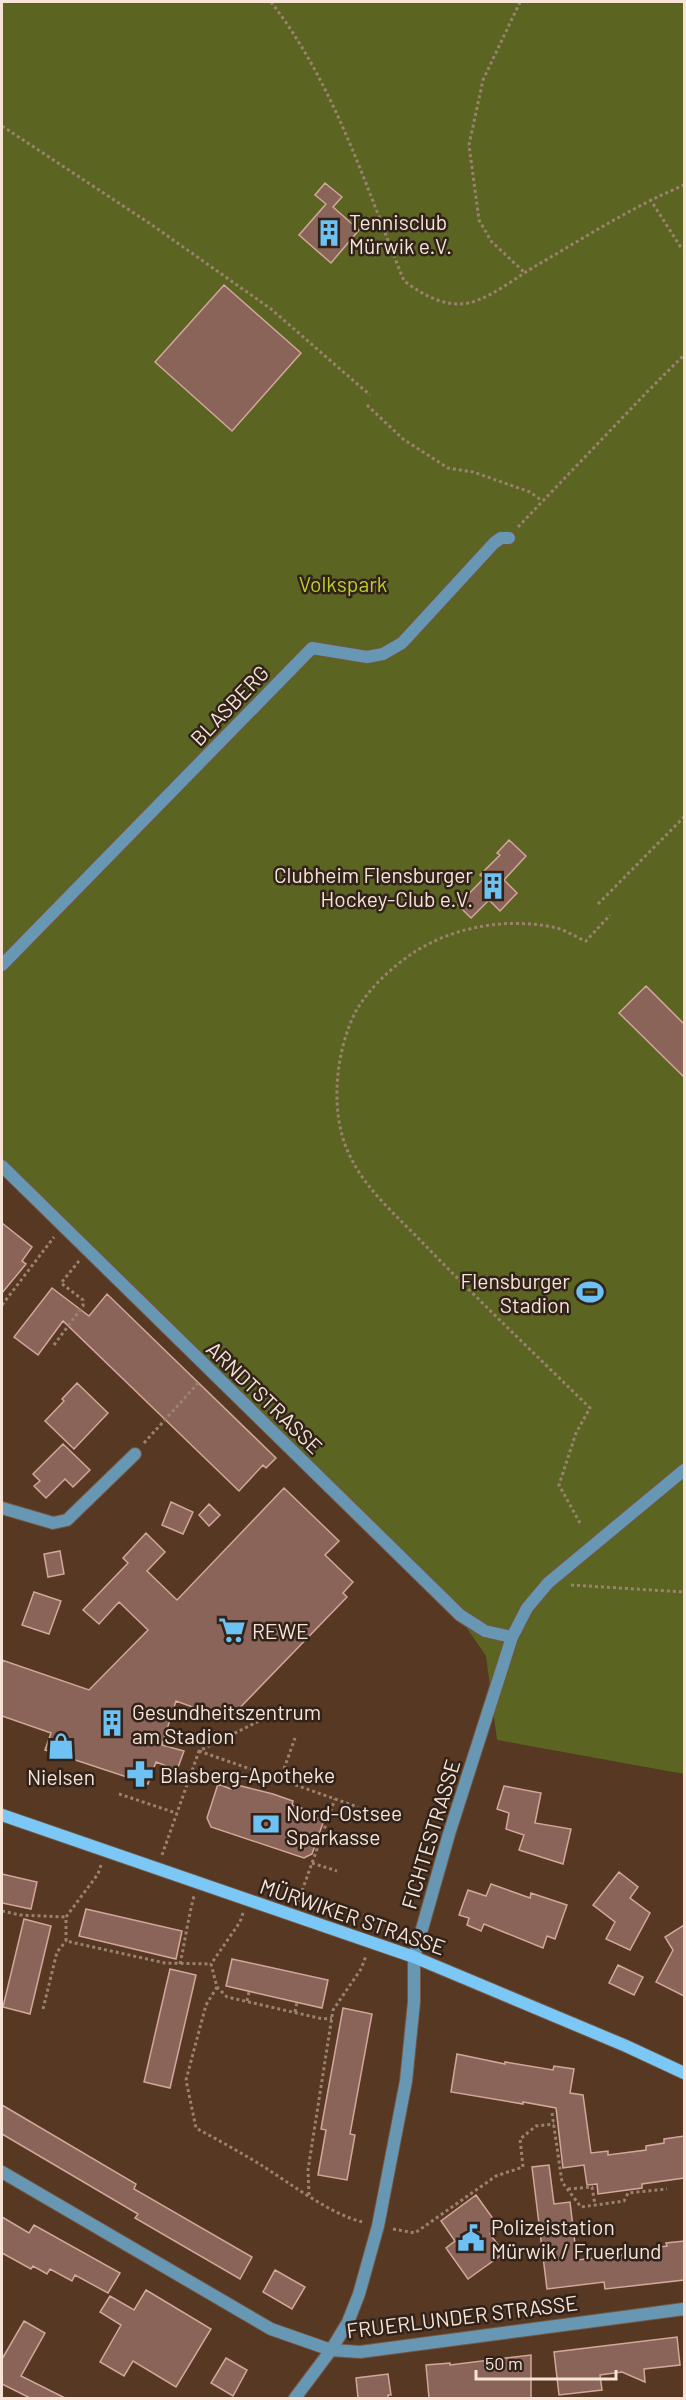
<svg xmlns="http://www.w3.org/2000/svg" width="686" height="2400" font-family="Barlow,sans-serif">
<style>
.green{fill:#5b6421}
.building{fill:#8b6459;stroke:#d2a79b;stroke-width:1.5}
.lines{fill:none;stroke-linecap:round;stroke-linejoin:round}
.minor-casing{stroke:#735743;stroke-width:14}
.secondary-casing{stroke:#735743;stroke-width:14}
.path{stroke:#9b8270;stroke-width:3;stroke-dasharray:3 3;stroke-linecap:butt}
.minor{stroke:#6897b4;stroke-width:12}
.secondary{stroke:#7bc7f5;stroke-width:12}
.labels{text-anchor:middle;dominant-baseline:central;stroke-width:5;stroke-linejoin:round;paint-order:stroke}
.poi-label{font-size:21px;fill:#f7e4d7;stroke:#31231a;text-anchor:start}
.park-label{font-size:21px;fill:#bed027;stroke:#31231a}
.street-label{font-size:21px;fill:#f7e4d7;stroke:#31231a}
</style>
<rect width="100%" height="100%" fill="#563823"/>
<path class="green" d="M2,2H684V1774L497,1740L486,1656L458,1615L2,1165Z"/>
<path class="building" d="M325,183L342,197L333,207L359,230L331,263L299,235L326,204L315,195Z
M224,285L301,353L232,431L155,362Z
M509,840L526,856L504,880L517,893L500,911L489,900L471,918L458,905L484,878L480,875L500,855L497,853Z
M646,986L684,1024V1077L619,1013Z
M2,1223L32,1247L22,1261L26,1264L2,1293Z
M52,1288L89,1316L107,1294L276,1458L266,1468L263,1465L239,1491L63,1321L38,1355L14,1337Z
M77,1383L108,1413L74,1449L45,1421L64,1401L62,1399Z
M63,1444L90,1470L73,1487L65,1479L46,1498L34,1486L40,1481L33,1474Z
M284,1488L339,1541L325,1555L353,1582L343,1593L347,1597L228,1720L176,1701L162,1745L184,1751L177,1770L156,1762L148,1784L45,1750L51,1733L2,1716V1660L89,1690L148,1630L119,1602L99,1624L83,1610L128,1563L123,1558L146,1533L165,1552L147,1571L177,1600Z
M171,1502L193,1512L183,1534L162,1525Z
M209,1504L220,1515L209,1526L199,1515Z
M60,1551L64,1574L48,1577L44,1554Z
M34,1592L61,1601L49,1634L22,1625Z
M218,1784L231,1789L233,1784L273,1794L293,1801L292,1805L310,1811L309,1815L324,1820L312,1854L304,1858L211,1827L207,1818Z
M504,1786L541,1793L535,1823L571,1829L563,1864L519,1850L524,1835L506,1829L509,1813L497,1809Z
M619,1872L638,1887L630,1898L650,1913L630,1950L606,1939L615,1922L593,1905Z
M2,1874L37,1882L31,1909L2,1903Z
M491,1884L530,1898L531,1893L567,1905L555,1939L547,1936L543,1948L484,1924L481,1931L467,1925L469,1918L459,1915L468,1890L486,1896Z
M86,1909L182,1931L176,1959L79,1936Z
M24,1919L51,1926L30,2014L3,2007Z
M684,1925V1996L656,1982L673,1950L665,1937Z
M232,1959L328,1980L322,2008L226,1986Z
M618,1965L643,1977L634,1995L609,1983Z
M170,1969L196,1975L170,2088L144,2082Z
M343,2008L372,2014L350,2134L355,2135L347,2180L318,2175L326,2130L321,2129Z
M457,2054L505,2064V2062L553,2070L554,2066L574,2069L570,2093L583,2095L591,2153L608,2151V2155L646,2150V2146L664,2143V2139L684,2136V2178L642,2184V2188L598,2194L597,2184L587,2185L584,2165L563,2168L556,2108L523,2102V2104L451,2092Z
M2,2105L136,2184L134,2189L252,2257L240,2279L135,2218L138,2214L2,2134Z
M549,2165L554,2204L570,2202L577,2260L659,2251V2247L667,2246L666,2243L684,2241V2280L605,2289L604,2282L547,2289L532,2167Z
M476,2195L499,2227L490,2234L504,2253L468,2279L446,2248L455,2241L441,2221Z
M2,2217L29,2233L34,2225L120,2273L108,2293L75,2275L72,2281L50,2269L47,2274L33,2266L31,2269L2,2253Z
M275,2270L305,2287L292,2309L263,2292Z
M146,2290L211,2329L176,2387L133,2361L124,2376L100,2362L121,2325L100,2312L110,2296L134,2310Z
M24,2321L45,2333L21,2376L65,2398H30L2,2384V2359Z
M677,2337L680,2365L644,2369L645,2382L622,2372L600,2375L602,2390L559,2395L554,2352Z
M531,2355V2398H429L426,2365L450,2363V2365Z
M226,2358L247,2370L233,2396L211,2383Z
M388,2374L391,2395H388V2398H358L356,2378Z"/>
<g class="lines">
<defs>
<path id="minor" d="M2,965L312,648L367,657L383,654L402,643L494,543L501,538H509
M2,1166L460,1615L485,1631L512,1637
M2,1508L53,1523L67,1520L135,1454
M2,2172L271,2329L331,2350L360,2352L684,2309
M295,2398L331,2350L348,2322L359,2294L378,2226L406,2081L414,2002V1957L449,1834L512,1637L527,1608L548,1583L684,1470"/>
<path id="secondary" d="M2,1815L414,1957L626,2046L684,2073"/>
</defs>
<use href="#minor" class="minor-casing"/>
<use href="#secondary" class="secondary-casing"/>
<path class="path" d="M271,2C334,83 366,187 404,281C421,293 436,303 458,304C484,305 517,276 539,264C587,236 634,206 684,185
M520,2L483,80L469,145L479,220L491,241L524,272
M2,126L152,225L271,309L370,395
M650,199L680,246L684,249
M367,405L403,439L448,468L473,472L530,492L541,500
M518,527L648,391L684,355
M598,904L684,817
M2,1305L54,1237
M54,1345L83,1306V1300L61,1283L79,1261
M144,1443L200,1381
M580,1523L559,1485L576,1433L590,1408C534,1353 477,1299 422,1242C396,1215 366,1190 350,1156C329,1115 335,1051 356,1011C369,988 391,968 413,953C454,926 509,917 557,928C567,931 576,937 586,941L610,915
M571,1585L684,1592
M199,1751L358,1807
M280,1780L295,1738
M119,1794L176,1813
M162,1855L199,1751L267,1717
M312,1863L337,1871
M101,1865L98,1874L66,1917V1941L165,1963L211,1964
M298,1902L335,1799
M2,1911L20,1915L65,1917
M243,1913L240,1922L211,1964L217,1987L227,1997L323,2019L332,2018
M180,1964C185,1941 188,1919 194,1896
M217,1987L206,2005L186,2080L196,2128C218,2140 240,2152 261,2165C290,2183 331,2215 363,2222
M247,2001L249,1992
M43,2009L57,1952L66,1941
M295,2012L297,2002
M552,2113L562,2182L581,2207L624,2201L628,2193L667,2189
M568,2189L592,2187L595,2205
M309,2195L308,2170L333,2010L361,1969L366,1956
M393,2229L415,2233L496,2176L523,2167L520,2139L536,2126L554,2124"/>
<use href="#minor" class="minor"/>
<use href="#secondary" class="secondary"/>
</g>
<defs>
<symbol id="building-bare" viewBox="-9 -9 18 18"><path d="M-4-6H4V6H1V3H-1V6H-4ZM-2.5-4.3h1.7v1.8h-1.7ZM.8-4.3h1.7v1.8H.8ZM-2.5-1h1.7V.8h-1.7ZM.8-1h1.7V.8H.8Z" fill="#6ec2f3" stroke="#31231a" stroke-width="2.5" paint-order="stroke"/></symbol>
<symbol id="stadium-bare" viewBox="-9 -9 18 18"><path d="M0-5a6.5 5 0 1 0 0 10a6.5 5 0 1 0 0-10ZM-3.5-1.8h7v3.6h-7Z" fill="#6ec2f3" stroke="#31231a" stroke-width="2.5" paint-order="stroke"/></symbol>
<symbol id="supermarket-bare" viewBox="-9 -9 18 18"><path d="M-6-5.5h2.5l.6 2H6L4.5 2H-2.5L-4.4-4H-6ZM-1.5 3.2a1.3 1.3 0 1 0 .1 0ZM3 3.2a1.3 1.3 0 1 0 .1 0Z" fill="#6ec2f3" stroke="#31231a" stroke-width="2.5" paint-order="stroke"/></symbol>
<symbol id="shop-bare" viewBox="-9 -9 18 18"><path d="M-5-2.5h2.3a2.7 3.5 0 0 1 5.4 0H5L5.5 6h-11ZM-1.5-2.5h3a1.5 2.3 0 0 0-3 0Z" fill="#6ec2f3" stroke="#31231a" stroke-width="2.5" paint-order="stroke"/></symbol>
<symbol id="pharmacy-bare" viewBox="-9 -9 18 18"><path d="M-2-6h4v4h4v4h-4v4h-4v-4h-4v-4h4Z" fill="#6ec2f3" stroke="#31231a" stroke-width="2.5" paint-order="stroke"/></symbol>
<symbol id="bank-bare" viewBox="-9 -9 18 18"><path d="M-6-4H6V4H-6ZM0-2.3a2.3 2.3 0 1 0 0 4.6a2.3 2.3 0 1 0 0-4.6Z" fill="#6ec2f3" stroke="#31231a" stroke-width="2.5" paint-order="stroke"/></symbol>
<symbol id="civic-bare" viewBox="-9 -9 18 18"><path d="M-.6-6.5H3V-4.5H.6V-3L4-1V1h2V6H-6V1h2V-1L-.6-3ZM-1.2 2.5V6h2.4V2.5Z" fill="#6ec2f3" stroke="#31231a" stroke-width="2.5" paint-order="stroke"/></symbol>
</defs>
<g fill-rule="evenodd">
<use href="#building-bare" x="310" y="214" width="38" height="38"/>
<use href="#building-bare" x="474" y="867" width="38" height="38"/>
<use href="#stadium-bare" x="571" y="1273" width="38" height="38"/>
<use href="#supermarket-bare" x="213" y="1611" width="38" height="38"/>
<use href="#building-bare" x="93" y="1704" width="38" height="38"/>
<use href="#shop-bare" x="42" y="1727" width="38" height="38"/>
<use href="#pharmacy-bare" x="121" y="1755" width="38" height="38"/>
<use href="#bank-bare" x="247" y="1805" width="38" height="38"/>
<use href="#civic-bare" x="452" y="2219" width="38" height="38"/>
</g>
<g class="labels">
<g class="poi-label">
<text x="349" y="221">Tennisclub<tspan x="349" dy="24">Mürwik e.V.</tspan></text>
<text x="473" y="874" text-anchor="end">Clubheim Flensburger<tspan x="473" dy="24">Hockey-Club e.V.</tspan></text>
<text x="570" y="1280" text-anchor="end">Flensburger<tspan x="570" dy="24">Stadion</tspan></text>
<text x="252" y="1630">REWE</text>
<text x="132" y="1711">Gesundheitszentrum<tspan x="132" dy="24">am Stadion</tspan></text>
<text x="160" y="1774">Blasberg-Apotheke</text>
<text x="61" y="1776" text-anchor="middle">Nielsen</text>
<text x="286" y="1812">Nord-Ostsee<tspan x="286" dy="24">Sparkasse</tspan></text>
<text x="491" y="2226">Polizeistation<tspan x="491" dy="24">Mürwik / Fruerlund</tspan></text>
</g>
<g class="park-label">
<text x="343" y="583">Volkspark</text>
</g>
<g class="street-label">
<text transform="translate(229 705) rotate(-46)">BLASBERG</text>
<text transform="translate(265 1397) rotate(44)">ARNDTSTRASSE</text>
<text transform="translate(430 1834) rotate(-73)">FICHTESTRASSE</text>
<text transform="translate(353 1916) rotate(19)">MÜRWIKER STRASSE</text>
<text transform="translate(462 2316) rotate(-7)">FRUERLUNDER STRASSE</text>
</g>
</g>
<rect width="686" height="2400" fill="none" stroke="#f7e4d7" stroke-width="6"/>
<path d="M476 2370v9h140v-9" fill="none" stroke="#f7e4d7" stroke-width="3"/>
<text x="485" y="2370" font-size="18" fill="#f7e4d7" stroke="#31231a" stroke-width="4.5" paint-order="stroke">50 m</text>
</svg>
